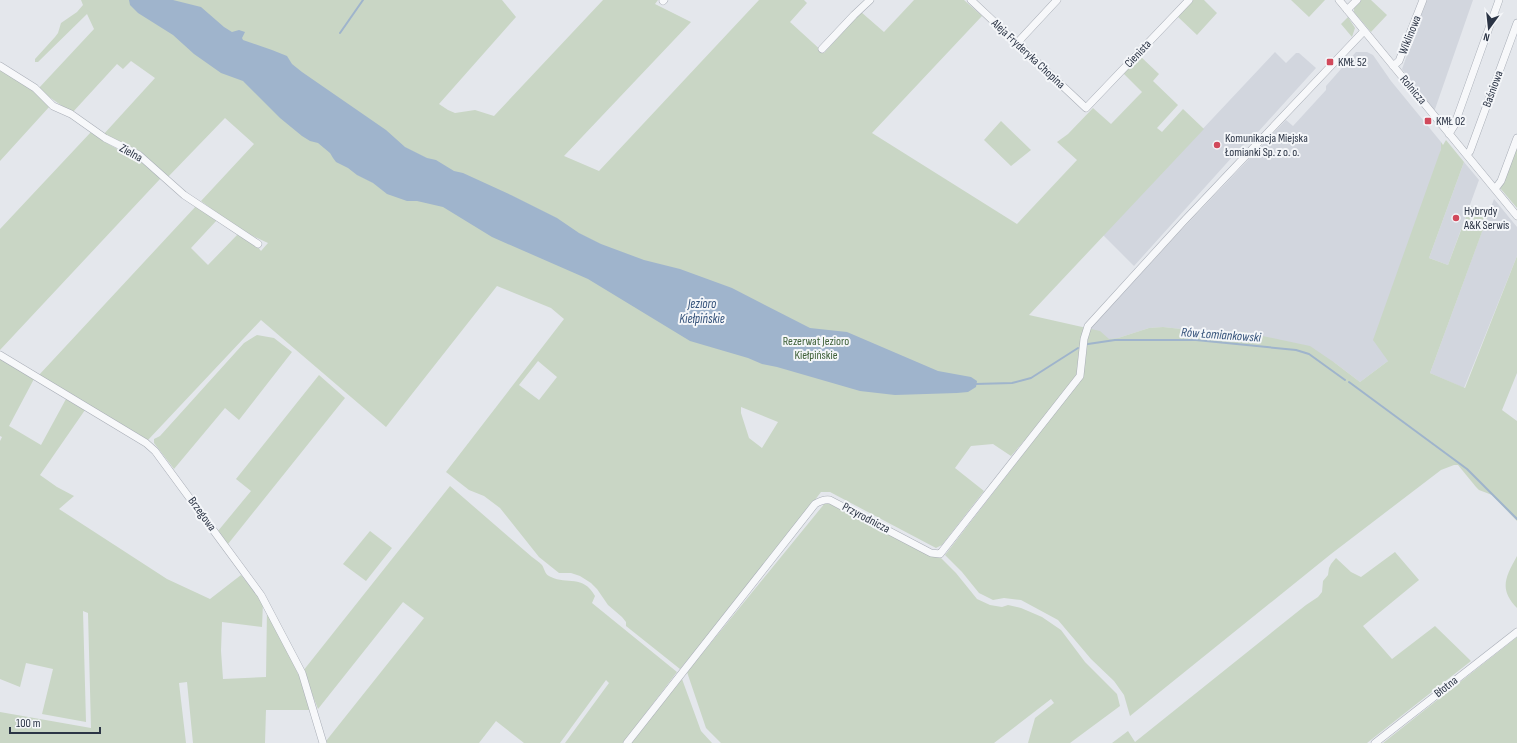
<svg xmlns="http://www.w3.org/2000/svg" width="1517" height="743" font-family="'Sofia Sans Condensed',sans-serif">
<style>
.built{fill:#d2d6de}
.green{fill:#c9d6c5;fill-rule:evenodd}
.water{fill:#9fb4cc}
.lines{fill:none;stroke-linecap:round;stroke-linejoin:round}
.stream{stroke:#9fb4cc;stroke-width:2}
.minor-casing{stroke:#a9aeb7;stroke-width:8}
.minor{stroke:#f7f8fa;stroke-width:7}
.poi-dot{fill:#d1495b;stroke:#f4f6f9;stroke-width:1.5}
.labels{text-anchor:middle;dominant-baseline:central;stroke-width:4;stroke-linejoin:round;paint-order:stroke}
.street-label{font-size:12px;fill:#2b3445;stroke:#f4f6f9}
.poi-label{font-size:12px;fill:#2b3445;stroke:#f4f6f9;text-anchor:start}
.park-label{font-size:12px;fill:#3f6138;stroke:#f4f6f9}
.water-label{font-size:13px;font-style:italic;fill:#34527a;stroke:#f4f6f9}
</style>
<rect width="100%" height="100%" fill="#e4e7ec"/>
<path class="built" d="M1427,0H1473L1434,112L1402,69Z
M1275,52L1286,63L1296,53H1299L1316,68L1249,142L1243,145L1134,266L1103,235Z
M1356,52H1367L1373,55L1391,81L1441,142V149L1388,361L1360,382L1335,363L1244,332L1218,333L1163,327L1149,328L1118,338L1088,342L1089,327L1286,120L1293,126L1326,90V86Z
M1464,162L1479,180L1448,265L1429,258Z
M1494,199L1517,227V256L1464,388L1430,373Z"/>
<path class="green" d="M81,0H502L516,17L439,104L448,110L455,113L475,110L494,116L603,0H658L655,4L691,22L564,156L599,171L759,0H804L807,3L790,22L824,53L861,12L884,32L914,0H964L982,16L872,133L1017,224L1077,160L1057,142L1068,134L1093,108L1111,124L1142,92L1123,73L1140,56L1159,74L1153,81L1178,105L1157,128L1162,132L1183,109L1204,129L1029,315L1100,331L1109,339L1118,338L1149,328L1163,327L1218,333L1244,332L1310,346L1335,363L1360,382L1388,361L1373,340L1441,149V142L1443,145L1446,140L1464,162L1429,258L1448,265L1470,206L1489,213L1430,373L1465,388L1517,256V373L1502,410L1517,421V521L1492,495L1479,490L1476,487L1458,465H1454L1441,470L1331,554L1130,716L1124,695L1114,681L1091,659L1058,620L1021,600L1004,598L993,600L979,593L962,572L945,555L1034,440L1024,441L1011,456L993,444L971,446L955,468L984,491L942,545L936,548L830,492H821L751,584L680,669L626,626V622L622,617L608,605L597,589L591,583L580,576L571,573H559L539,557L500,508L484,496L469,490L446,472L564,319L551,308L497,286L386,427L261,320L148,440L39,375L197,205L217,220L191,248L208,265L238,234L256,245L261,251L268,243L240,230L201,201L254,144L225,118L167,178L156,166L103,135L155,78L131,61L123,69L117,64L72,113L38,89L94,29L87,14L38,62H35V59L55,37L58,33L61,23L77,12L83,5ZM538,361L557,377L539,400L519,385ZM741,407L778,422L762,448L749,438L741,413Z
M1192,0H1204L1217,13L1197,35L1177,16Z
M1291,0H1325L1309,17Z
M1361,0H1371L1387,15L1371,32L1354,12V8Z
M1348,17L1355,28L1352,37L1341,24Z
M0,70C18,81 36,91 50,106L0,161Z
M1001,121L1031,150L1011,166L984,140Z
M91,132L110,145L131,156L150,168L160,179L0,350V229Z
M1517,145V208L1500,188Z
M257,335L274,338L292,352L239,420L225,408L174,469L154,443V439L160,436L244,343Z
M0,359L34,379L9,426L41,445L66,399L85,410L40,475L57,487L74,496L59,509L167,579L210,599L241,575L263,602L262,627L222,622L221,651L223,679L266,677L267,609L302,682L311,710H266L265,743H193L187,682L179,683L186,743H0V712L91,728L88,613L83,611L86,722L42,714L53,669L26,663L20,687L0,679V441L2,437L0,436Z
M319,375L345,398L228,544L218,531L251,491L236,479Z
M450,486L532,557C535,559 539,562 542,565C545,570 545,575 551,577C567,585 583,574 595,596L592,603L677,672L623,743H565L609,683L606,680L560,743H524L496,721L479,743H327L326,741L424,618L403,602L318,709L303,671Z
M825,503L831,504L940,557L956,573L977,599L990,605L1002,607L1008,605L1021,608L1042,617L1061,630L1085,662L1117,694L1120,706L1070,743H1028L1035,718L1054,703L1051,699L994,743H721L706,728L687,672Z
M370,531L392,548L366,581L343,564Z
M1395,552L1419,580L1363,626L1392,659L1435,626L1471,661L1367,743H1112L1128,731L1135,742L1306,605L1318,597L1322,592L1323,581L1328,575L1329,568L1331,564L1336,558L1351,572L1361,577Z
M1517,556V608C1499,589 1505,578 1517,556Z
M1517,637V743H1383Z
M682,679L701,731L712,743H631Z"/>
<path class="water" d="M129,0H173L201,7L224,27L232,32L239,30L245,32L242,38L243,40L272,50L287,56L292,64L302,72L386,130L405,147L427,158L436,160L454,171L463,173L511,195L557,218L579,233L601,244L644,260L680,269L732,288L810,328L847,332L938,371L971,377L977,381L976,387L968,392L957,393L895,395L860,391L777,367L762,364L748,358L690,341L588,279L492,237L443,207L417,201H407L387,194L373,183L357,175L348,168L336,162L333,158L330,153L318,143L310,141L302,136L280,118L243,81L221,73L194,54L173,35L138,13L130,5Z"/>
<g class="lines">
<path class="stream" d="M340,33L363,0
M1088,344L1115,340H1196L1296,350L1309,354L1345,380
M1349,382L1467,469L1517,519
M975,384L1012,383L1031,378L1078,348"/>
<defs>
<path id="minor" d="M971,0L1086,108L1189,0
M1339,0L1517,216
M663,1L664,0
M1347,10L1357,0
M1017,43L1057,0
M822,49L854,15L870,0
M0,66L35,88L53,106L71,114L105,138L139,155L184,195L258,244
M1393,66L1399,61L1423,0
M1449,134L1454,126L1499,0
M1467,155L1470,151L1517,23
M1495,189L1501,181L1517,138
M0,355L146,443L155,451L261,595L302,673L323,743
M627,743L815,504C820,501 824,499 830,500L931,553L940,554L1080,376L1084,339L1088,326L1182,223L1364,31
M1375,743L1517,632"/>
</defs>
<use href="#minor" class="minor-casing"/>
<use href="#minor" class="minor"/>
</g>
<g class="poi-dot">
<rect x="1326" y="58" width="8" height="8" rx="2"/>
<rect x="1424" y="117" width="8" height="8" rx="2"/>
<circle cx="1217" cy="145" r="4"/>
<circle cx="1456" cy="218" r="4"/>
</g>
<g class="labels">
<g class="street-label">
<text transform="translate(1410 35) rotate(-68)">Wiklinowa</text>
<text transform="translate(1028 54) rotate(43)">Aleja Fryderyka Chopina</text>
<text transform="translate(1138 54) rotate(-47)">Cienista</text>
<text transform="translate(1493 89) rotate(-70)">Baśniowa</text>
<text transform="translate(1413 90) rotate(50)">Rolnicza</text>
<text transform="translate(131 153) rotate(29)">Zielna</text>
<text transform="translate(202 514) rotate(54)">Brzegowa</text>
<text transform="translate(866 518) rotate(28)">Przyrodnicza</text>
<text transform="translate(1446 687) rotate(-38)">Błotna</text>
</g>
<g class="poi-label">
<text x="1338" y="62">KMŁ 52</text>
<text x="1436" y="121">KMŁ 02</text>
<text x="1225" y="138">Komunikacja Miejska<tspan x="1225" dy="14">Łomianki Sp. z o. o.</tspan></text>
<text x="1464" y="211">Hybrydy<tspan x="1464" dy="14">A&amp;K Serwis</tspan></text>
</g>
<g class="park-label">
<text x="816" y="341">Rezerwat Jezioro<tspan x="816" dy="14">Kiełpińskie</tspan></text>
</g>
<g class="water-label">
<text x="702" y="304">Jezioro<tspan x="702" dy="15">Kiełpińskie</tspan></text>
<text transform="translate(1221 335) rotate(4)">Rów Łomiankowski</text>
</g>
</g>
<g transform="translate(1489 28) rotate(195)" stroke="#f4f6f9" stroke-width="3" paint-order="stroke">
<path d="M0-3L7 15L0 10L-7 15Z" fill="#2b3445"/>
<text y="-6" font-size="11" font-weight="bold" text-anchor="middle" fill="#2b3445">N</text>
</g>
<path d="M10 727v6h90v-6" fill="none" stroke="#2b3445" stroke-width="2"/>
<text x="16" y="727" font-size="12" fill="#2b3445" stroke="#f4f6f9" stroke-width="3" paint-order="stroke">100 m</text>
</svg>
